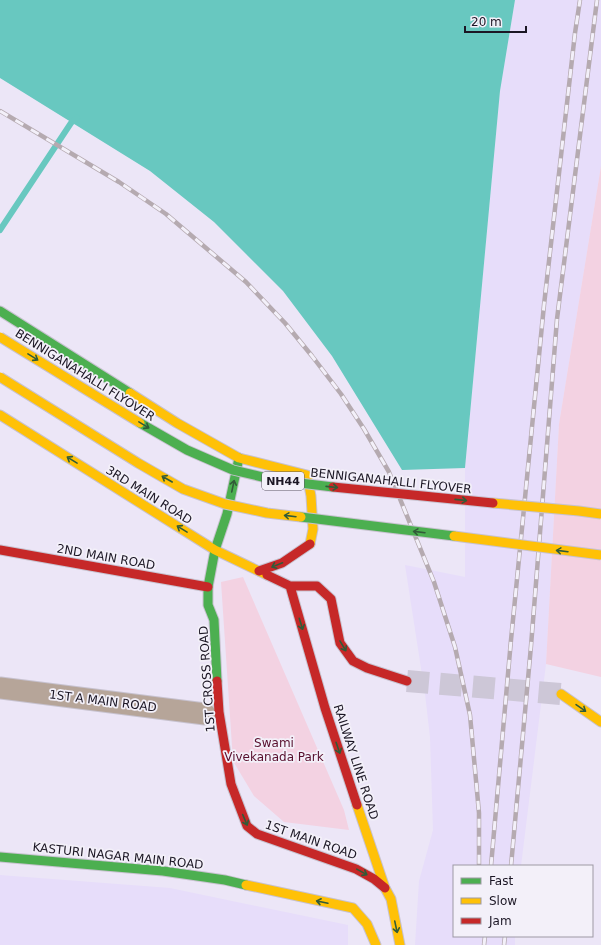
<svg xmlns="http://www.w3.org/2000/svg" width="601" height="945" font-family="'DejaVu Sans',sans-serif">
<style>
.built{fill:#e7ddfa}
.green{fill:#f3d2e2}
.water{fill:#68c8c0}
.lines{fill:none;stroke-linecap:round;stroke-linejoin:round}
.stream{stroke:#68c8c0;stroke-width:6}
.secondary-tunnel{stroke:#cdc7d7;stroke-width:22;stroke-dasharray:22 11;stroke-linecap:butt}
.street-casing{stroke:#c7c2cf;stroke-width:23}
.fast-casing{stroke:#c7c2cf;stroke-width:11}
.slow-casing{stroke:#c7c2cf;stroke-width:11}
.jam-casing{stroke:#c7c2cf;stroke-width:11}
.street{stroke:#b6a599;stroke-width:21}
.fast{stroke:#4caf50;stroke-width:9}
.slow{stroke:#ffc107;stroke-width:9}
.jam{stroke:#c62828;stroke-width:9}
.rail-casing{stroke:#b5aab0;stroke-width:4.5}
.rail{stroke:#f3f0f9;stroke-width:3;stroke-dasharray:9;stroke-linecap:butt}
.fast-bridge-casing{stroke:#c7c2cf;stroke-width:11;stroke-linecap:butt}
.slow-bridge-casing{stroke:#c7c2cf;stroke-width:11;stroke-linecap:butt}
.jam-bridge-casing{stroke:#c7c2cf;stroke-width:11;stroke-linecap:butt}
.fast-bridge{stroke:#4caf50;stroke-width:9}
.slow-bridge{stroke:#ffc107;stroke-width:9}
.jam-bridge{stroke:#c62828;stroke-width:9}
.oneway{stroke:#315b38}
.labels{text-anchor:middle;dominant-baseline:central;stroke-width:3.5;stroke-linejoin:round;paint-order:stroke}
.shield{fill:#f3f0f9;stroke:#5c5764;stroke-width:1}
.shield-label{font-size:11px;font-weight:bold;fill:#1b1624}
.street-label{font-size:12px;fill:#1b1624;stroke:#f3f0f9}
.park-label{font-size:12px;fill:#570e2c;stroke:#f3f0f9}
</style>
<rect width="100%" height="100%" fill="#ece6f7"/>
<path class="built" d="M515,0H601V166L559,424L546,664L521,866H454V936H515V945H415L419,881L433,830L430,737L425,694L405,565L465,577V468L500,91Z
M0,875L170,888L348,925V945H0Z"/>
<path class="green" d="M601,166V677L546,664L559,424Z
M243,577L344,810L349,830L284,822L254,796L233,761L221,582Z"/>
<path class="water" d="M0,0H515L500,91L465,468L402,470L332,356L283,291L214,222L150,171L0,78Z"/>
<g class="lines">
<path class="stream" d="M0,230L71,123L77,118"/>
<path class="secondary-tunnel" d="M407,681L561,694"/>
<defs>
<path id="street" d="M0,688L205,714"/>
<path id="fast" d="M0,311L130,393
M217,681L214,620L208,605V587L215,550L227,514L239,458
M0,857L163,871L225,880L246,885"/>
<path id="slow" d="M130,393L177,423L239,458L307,475L311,496L313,529L310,544
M0,415L215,550L267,575
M561,694L601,722
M357,805L385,888L391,899L400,945
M246,885L353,908L367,924L376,945"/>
<path id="jam" d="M0,550L208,587
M259,571L282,563L310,544
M267,575L290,586H317L331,599L340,643L353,661L367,668L407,681
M290,586L325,708L357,805
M217,681L219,712L231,784L247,826L257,834L356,869L374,879L385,888"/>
</defs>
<use href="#street" class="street-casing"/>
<use href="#fast" class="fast-casing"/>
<use href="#slow" class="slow-casing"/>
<use href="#jam" class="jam-casing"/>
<use href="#street" class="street"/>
<use href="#fast" class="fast"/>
<use href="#slow" class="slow"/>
<use href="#jam" class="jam"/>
<defs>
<path id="rail" d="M0,111L119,182L166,214L246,282L285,323L312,356L341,394L364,429L389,472L434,582L455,647L470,715L479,813V866
M491,866L511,640L544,305L575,33L580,0
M511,866L531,646L557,319L597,0
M484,945L485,936
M504,945L505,936"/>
</defs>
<use href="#rail" class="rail-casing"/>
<use href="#rail" class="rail"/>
<defs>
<path id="fast-bridge" d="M140,423L187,450L233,470L275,480L333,487
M301,517L454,536"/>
<path id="slow-bridge" d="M0,337L140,423
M0,377L138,463L183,489L225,504L267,513L301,517
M493,503L579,511L601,514
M454,536L601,555"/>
<path id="jam-bridge" d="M333,487L493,503"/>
</defs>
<use href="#fast-bridge" class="fast-bridge-casing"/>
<use href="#slow-bridge" class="slow-bridge-casing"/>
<use href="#jam-bridge" class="jam-bridge-casing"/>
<use href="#fast-bridge" class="fast-bridge"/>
<use href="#slow-bridge" class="slow-bridge"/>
<use href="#jam-bridge" class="jam-bridge"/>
</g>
<defs><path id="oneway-shaft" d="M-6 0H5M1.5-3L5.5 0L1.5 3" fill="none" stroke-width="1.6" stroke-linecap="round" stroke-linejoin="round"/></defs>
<g class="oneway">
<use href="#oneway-shaft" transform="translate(33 357) rotate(32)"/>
<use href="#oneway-shaft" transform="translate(144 425) rotate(31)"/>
<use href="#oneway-shaft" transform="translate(72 460) rotate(-148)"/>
<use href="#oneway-shaft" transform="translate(167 479) rotate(-150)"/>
<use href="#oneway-shaft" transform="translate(233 486) rotate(-78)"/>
<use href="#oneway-shaft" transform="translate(332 487) rotate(6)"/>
<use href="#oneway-shaft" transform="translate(461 500) rotate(6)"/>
<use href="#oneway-shaft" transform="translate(290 516) rotate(-173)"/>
<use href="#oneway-shaft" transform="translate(182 529) rotate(-148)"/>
<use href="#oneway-shaft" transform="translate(419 532) rotate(-173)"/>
<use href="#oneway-shaft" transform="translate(562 551) rotate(-173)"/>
<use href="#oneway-shaft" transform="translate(277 565) rotate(158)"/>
<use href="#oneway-shaft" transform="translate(301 624) rotate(73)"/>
<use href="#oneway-shaft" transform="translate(343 646) rotate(59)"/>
<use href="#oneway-shaft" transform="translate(581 708) rotate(35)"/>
<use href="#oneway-shaft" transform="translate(338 748) rotate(71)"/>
<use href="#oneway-shaft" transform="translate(245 820) rotate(67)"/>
<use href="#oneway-shaft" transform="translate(362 872) rotate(29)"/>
<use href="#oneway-shaft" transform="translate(322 902) rotate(-168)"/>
<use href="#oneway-shaft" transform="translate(396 927) rotate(78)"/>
</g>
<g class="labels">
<rect class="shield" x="262" y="472" width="42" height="18" rx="3"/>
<g class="shield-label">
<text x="283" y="481">NH44</text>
</g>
<g class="street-label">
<text transform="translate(85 375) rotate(32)">BENNIGANAHALLI FLYOVER</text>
<text transform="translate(391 481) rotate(6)">BENNIGANAHALLI FLYOVER</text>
<text transform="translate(149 495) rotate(32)">3RD MAIN ROAD</text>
<text transform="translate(106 557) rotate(10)">2ND MAIN ROAD</text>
<text transform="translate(207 679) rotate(-94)">1ST CROSS ROAD</text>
<text transform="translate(103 701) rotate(7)">1ST A MAIN ROAD</text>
<text transform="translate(356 762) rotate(72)">RAILWAY LINE ROAD</text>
<text transform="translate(311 840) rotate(19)">1ST MAIN ROAD</text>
<text transform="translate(118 856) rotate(6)">KASTURI NAGAR MAIN ROAD</text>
</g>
<g class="park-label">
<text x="274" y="743">Swami<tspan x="274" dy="14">Vivekanada Park</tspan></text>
</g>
</g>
<rect x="453" y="865" width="140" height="72" fill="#f3f0f9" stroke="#9d99a4"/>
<rect x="461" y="878" width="20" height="6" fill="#4caf50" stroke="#9d99a4"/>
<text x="489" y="885" font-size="12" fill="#1b1624">Fast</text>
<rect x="461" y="898" width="20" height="6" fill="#ffc107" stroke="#9d99a4"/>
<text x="489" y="905" font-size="12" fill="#1b1624">Slow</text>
<rect x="461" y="918" width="20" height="6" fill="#c62828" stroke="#9d99a4"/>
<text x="489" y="925" font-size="12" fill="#1b1624">Jam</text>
<path d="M465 26v6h61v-6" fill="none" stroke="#1b1624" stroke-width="2"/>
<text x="471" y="26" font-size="12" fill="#1b1624" stroke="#f3f0f9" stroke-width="3" paint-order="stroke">20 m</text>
</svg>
